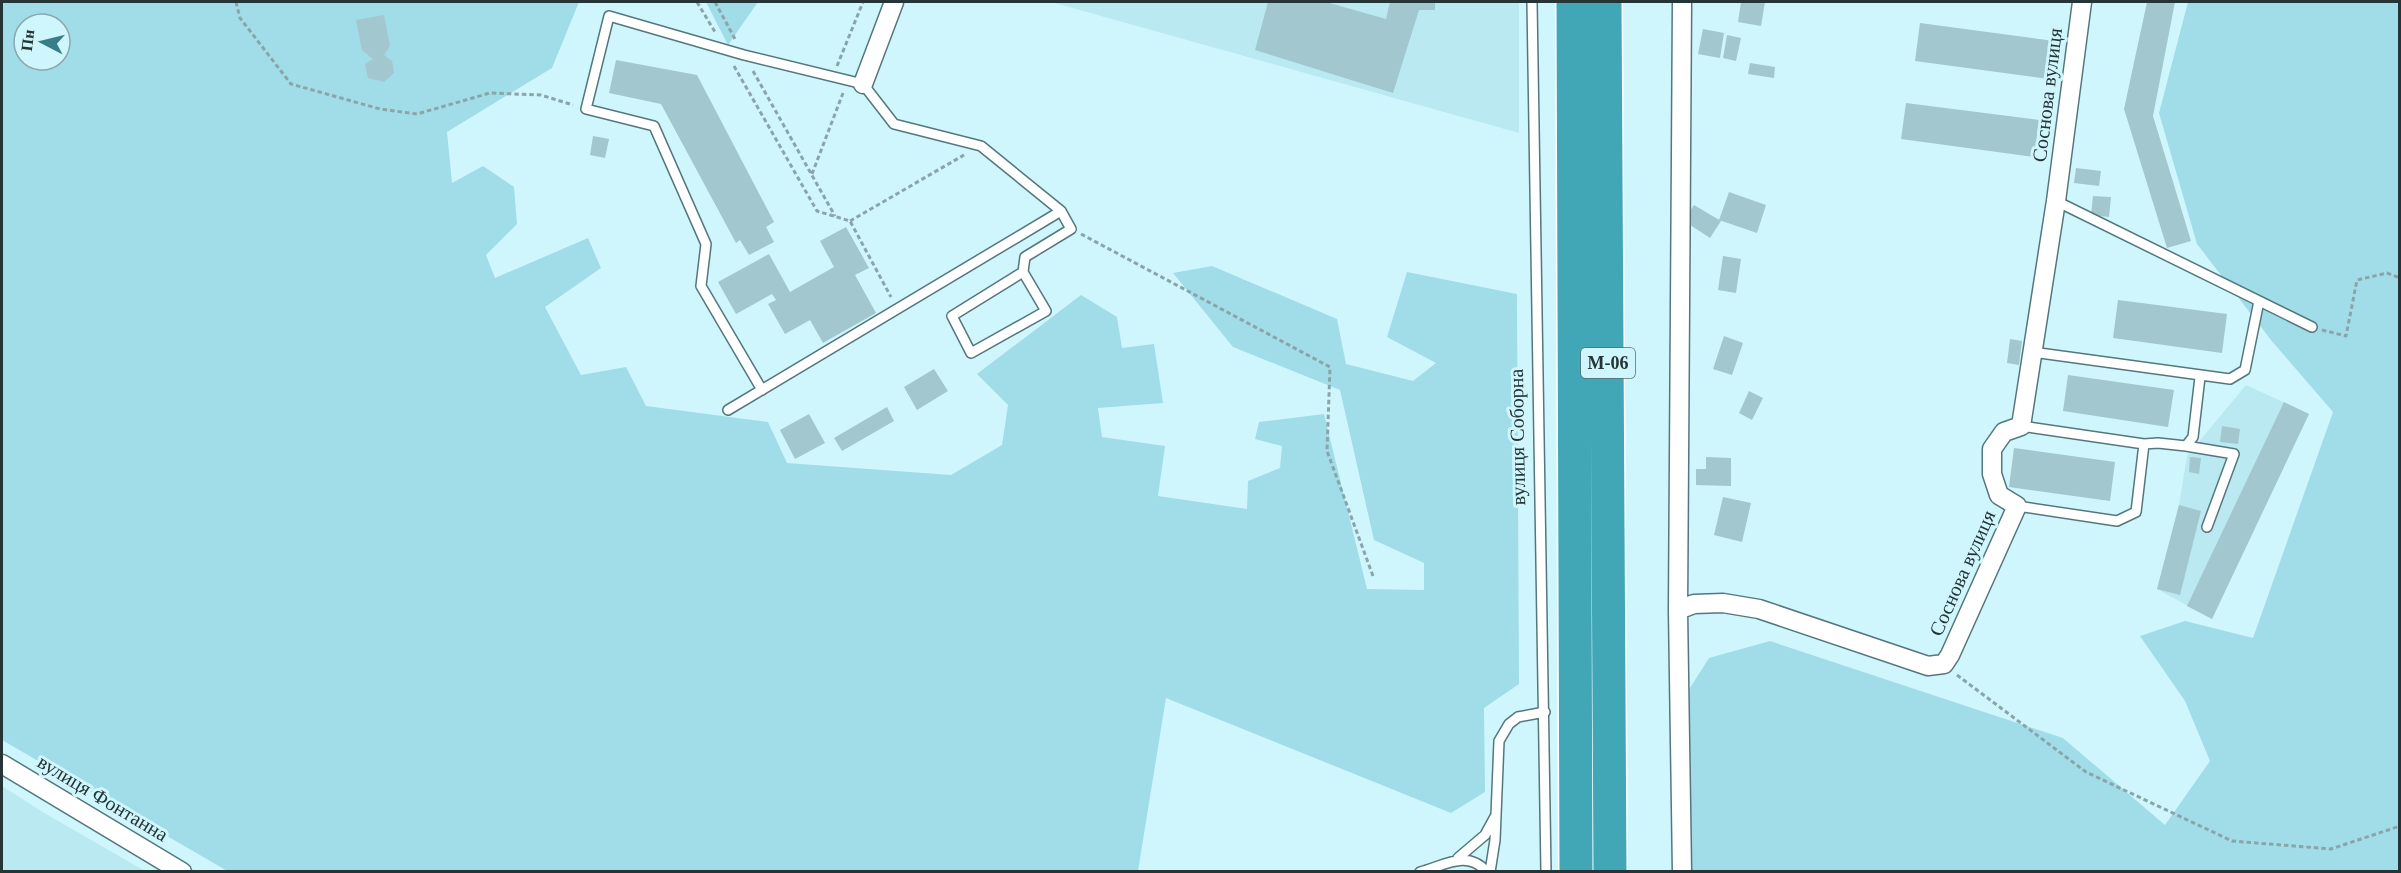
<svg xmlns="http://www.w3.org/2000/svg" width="2401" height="873" font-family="'Times New Roman',serif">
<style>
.built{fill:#bae9f2}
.green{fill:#a0dde8;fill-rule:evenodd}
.building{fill:#a2c7ce}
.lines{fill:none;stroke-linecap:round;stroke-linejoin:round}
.lane-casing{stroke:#54777d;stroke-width:12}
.street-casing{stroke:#54777d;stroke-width:21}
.highway-casing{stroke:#fff;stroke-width:36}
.path{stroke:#89a5aa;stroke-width:3;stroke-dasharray:4.5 3;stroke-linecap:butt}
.lane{stroke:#fff;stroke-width:9}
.street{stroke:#fff;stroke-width:18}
.highway{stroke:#41a6b6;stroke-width:33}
.labels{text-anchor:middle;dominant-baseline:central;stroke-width:6;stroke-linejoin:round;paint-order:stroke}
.shield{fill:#d0f6fd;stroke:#586e72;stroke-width:1.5}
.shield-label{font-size:18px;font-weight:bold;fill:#253436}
.street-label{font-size:20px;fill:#253436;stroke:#d0f6fd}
</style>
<rect width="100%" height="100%" fill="#d0f6fd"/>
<path class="built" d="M1051,2H1519V133Z
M2246,385L2309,414L2212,619L2157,589L2179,505L2187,456Z
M2,786L46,814L145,871H2Z"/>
<path class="green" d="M2,2H579L552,68L447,132L452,183L483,166L514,187L517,224L486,255L495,278L588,238L601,268L545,307L581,375L626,367L646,406L768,422L787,463L951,475L1002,445L1008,405L977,374L1081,295L1117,317L1122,348L1154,344L1163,403L1098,408L1102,437L1165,446L1158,496L1247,509L1248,481L1280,468L1282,446L1255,439L1259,422L1324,414L1367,589L1424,590V563L1374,540L1340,390L1233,347L1173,273L1212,266L1337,319L1346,364L1413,381L1436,363L1387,337L1407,272L1517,294L1519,684L1484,708L1485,792L1451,813L1166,698L1138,871L229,872L2,740ZM24,24H60V60H24Z
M706,2H758L728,45Z
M2188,2H2399V871H1685L1681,702L1709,658L1770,641L2063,738L2165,825L2210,761L2185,701L2140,636L2185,621L2253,638L2333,412L2271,340L2197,244L2159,113Z"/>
<path class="building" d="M1268,2H1326L1386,19L1390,2H1435V10H1419L1393,93L1255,50Z
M1741,2H1765L1761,26L1738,22Z
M2147,2H2175L2153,116L2191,241L2167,248L2124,109Z
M384,15L390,46L384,55L392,61L394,73L384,82L368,78L365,64L373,59L362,50L356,20Z
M1920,23L2054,41L2049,79L1915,61Z
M1703,29L1724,33L1720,58L1698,54Z
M1727,35L1741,38L1736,61L1723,58Z
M616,60L697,75L774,222L766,227L774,242L749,255L740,240L736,243L661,104L609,93Z
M1750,63L1775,67L1774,78L1748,74Z
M1906,103L2039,120L2034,157L1901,139Z
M593,136L609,139L605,158L590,155Z
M2076,168L2101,171L2099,186L2074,183Z
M1729,192L1766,205L1757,233L1719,220Z
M2093,196L2111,197L2109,217L2091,215Z
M1694,205L1721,221L1710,238L1684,221Z
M846,227L869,268L855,275L876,313L823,343L810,320L785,334L768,304L776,300L772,294L736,314L718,282L769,254L790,292L834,267L820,241Z
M1723,256L1741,259L1736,293L1718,290Z
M2118,300L2227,314L2222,353L2113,338Z
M1724,336L1743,343L1732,375L1713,369Z
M2010,339L2022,341L2019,365L2007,363Z
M934,369L948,391L917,410L904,387Z
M2068,375L2174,390L2168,427L2063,411Z
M1749,391L1763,398L1752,420L1739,413Z
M2284,402L2309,414L2212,619L2187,606Z
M887,407L894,421L842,451L834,438Z
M809,414L825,443L795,459L780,430Z
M2222,426L2240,429L2238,444L2220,442Z
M2014,448L2115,462L2110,501L2009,487Z
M1706,457L1731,458V486L1696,485V469H1706Z
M2190,457L2201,458L2199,474L2189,472Z
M1723,497L1751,503L1742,542L1714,535Z
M2179,505L2201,511L2180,595L2157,589Z"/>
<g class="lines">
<defs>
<path id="lane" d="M1532,2L1546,872
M2056,201L2312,327
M2032,352L2230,379L2245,370L2259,301
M762,390L701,286L706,244L654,126L586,109L609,16L744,55L863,84L894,124L981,146L1061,211L1071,229L1025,257L1023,272L1046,311L971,353L952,316L1023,272
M728,410L1061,211
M2021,426L2144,444L2158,443L2186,446L2193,437L2200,377
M2186,446L2234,454L2207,527
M2017,506L2117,521L2136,512L2144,444
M1458,858L1485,835L1496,815
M1420,872C1444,866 1467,849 1487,872
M1490,872L1495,840L1499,741L1509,724L1518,717L1545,712"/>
<path id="street" d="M863,84L894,2
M1678,610L1694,604L1723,603L1759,609L1928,666L1944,664L1950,655L2017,506L1999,495L1992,474V449L2004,432L2021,426L2056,201L2082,2
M2,764L182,872
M1682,872L1678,610L1682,2"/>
<path id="highway" d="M1573,2L1576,872
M1605,2L1610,872"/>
</defs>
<use href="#lane" class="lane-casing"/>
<use href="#street" class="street-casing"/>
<use href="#highway" class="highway-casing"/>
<path class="path" d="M236,2L240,18L291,84L380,109L417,114L490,93L541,95L573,105
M697,2L715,32
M715,2L735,39
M734,66L817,211L850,221L891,297
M837,66L863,2
M753,71L835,216
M812,174L843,93
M850,221L964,155
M1081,234L1330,367L1327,451L1373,576
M2322,330L2346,336L2357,280L2387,273L2400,278
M1957,675L2086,772L2232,841L2331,849L2400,826"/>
<use href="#lane" class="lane"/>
<use href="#street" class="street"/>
<use href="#highway" class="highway"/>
</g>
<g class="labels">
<rect class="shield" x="1581" y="348" width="54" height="30" rx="4.5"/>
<g class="shield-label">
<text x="1608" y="363">М-06</text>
</g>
<g class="street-label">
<text transform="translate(2047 95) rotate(-83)">Соснова вулиця</text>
<text transform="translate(1517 437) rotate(-91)">вулиця Соборна</text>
<text transform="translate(1962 573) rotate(-66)">Соснова вулиця</text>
<text transform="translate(103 798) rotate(31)">вулиця Фонтанна</text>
</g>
</g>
<rect width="2401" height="873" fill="none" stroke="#253436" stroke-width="6"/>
<g transform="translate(42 42) rotate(277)"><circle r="28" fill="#d0f6fd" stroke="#8ca8ad" stroke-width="1.5"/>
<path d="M0-4.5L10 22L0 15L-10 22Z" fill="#387e8a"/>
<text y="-9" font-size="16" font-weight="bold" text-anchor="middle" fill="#253436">Пн</text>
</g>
</svg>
